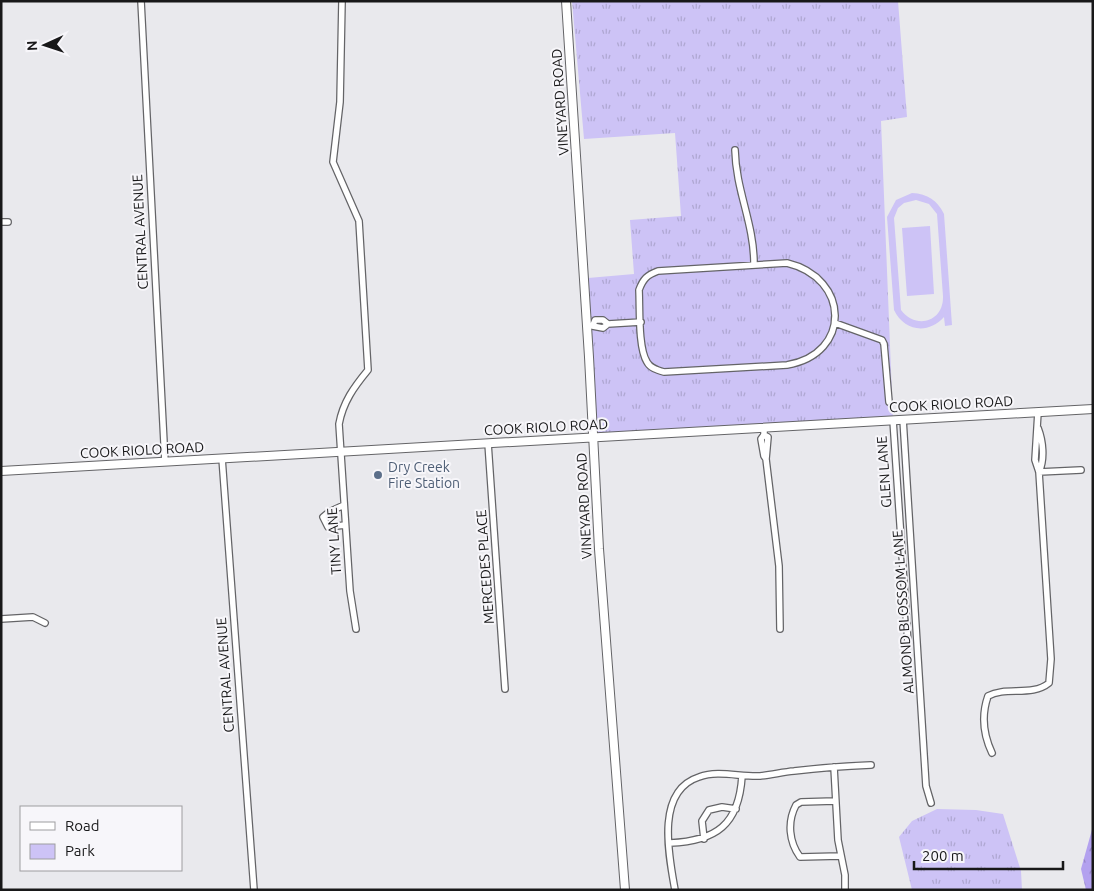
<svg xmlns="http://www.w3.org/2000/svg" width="1094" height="891" font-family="Ubuntu,sans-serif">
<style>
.grass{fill:url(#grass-tufts)}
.forest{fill:url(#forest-crowns)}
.park{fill:#cdc3f6;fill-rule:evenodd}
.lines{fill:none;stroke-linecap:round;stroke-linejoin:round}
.minor-casing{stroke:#646467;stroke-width:8}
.tertiary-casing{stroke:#646467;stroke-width:10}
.minor{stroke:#fff;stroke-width:5.5}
.tertiary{stroke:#fff;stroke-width:8}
.service-dot{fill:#5c6f8a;stroke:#f7f6fa;stroke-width:2}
.labels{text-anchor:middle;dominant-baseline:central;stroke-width:4;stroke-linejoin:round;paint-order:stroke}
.street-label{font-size:14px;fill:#181819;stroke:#f7f6fa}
.service-label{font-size:14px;fill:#4e5e75;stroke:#f7f6fa;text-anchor:start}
</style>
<defs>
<pattern id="grass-tufts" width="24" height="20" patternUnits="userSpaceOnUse" patternTransform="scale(1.25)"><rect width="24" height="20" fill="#cdc3f6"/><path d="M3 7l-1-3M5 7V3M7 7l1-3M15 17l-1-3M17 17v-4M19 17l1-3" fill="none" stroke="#afa7d2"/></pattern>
<pattern id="forest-crowns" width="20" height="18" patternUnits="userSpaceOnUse" patternTransform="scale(1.25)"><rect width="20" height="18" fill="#b3a1ef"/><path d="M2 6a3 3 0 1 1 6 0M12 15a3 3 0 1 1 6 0" fill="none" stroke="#9182c1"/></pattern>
</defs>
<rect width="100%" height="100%" fill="#e9e9ed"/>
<path class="grass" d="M572,1H898L907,117L881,121L893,420L597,436L588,278L634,274L630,220L681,216L675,133L584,139Z
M937,809L976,810L1003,814L1021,871L1022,890H912L899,837L912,821Z"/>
<path class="forest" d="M1093,826V890H1086L1081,869Z"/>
<path class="park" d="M912,193C928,194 937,200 944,214L952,325L945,326L944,317C928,335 904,331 894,310L887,217L896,200ZM916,200L929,204L937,214L943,296C944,322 916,330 901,310L894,218L898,208L904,203Z
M930,226L934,294L907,296L902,228Z"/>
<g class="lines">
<defs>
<path id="minor" d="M141,1L165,462
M342,1L340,102L333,162L359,221L368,370C354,387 343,402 339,424L350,591L356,629
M735,150C736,191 754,223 754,264
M1,222H8
M787,263C850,278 852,354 787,365L664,372C657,370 650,368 647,362C638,348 640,308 639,290C643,279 647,275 658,271Z
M835,323L882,340L884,344L889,402
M587,325L603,328L608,324L641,322
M593,325L595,320H603L608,324
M903,419L926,786L931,803
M893,420L908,643
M764,428V435L761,439L764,456L766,459L768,437L764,435
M1038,428C1043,441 1045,459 1039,472
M488,443L505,689
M222,458L254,890
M766,459L779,566L780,629
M1039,472L1081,470
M344,505L329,512L323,517L328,527L345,525
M1,619L33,617L45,623
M992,753C983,734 981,716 988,696C1006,686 1032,697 1049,683L1051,659L1039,472L1035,460L1038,412
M834,767L838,840L845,875V890
M835,801L801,802L796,805C787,822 789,842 800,857L840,856
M704,839L702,821L709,810L722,807L736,809
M670,843C716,841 739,825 742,776
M675,890C669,856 655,791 699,777C718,770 740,777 760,776C771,775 783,772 794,771C819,768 845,766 871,765"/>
<path id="tertiary" d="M566,1L589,357L599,549L625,890
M1,471L1093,409"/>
</defs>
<use href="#minor" class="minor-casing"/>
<use href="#tertiary" class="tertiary-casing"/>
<use href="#minor" class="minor"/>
<use href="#tertiary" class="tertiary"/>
</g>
<circle class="service-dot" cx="378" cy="475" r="5"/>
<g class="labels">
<g class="street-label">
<text transform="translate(560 102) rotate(-94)">VINEYARD ROAD</text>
<text transform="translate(140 232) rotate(-93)">CENTRAL AVENUE</text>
<text transform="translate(951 404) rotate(-3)">COOK RIOLO ROAD</text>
<text transform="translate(546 427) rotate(-3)">COOK RIOLO ROAD</text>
<text transform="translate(142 450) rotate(-3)">COOK RIOLO ROAD</text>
<text transform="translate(884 472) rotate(-94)">GLEN LANE</text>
<text transform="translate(584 506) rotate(-93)">VINEYARD ROAD</text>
<text transform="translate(334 541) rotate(-94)">TINY LANE</text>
<text transform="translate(485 567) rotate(-94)">MERCEDES PLACE</text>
<text transform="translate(903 612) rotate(-94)">ALMOND BLOSSOM LANE</text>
<text transform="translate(225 675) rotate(-94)">CENTRAL AVENUE</text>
</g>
<g class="service-label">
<text x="388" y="467">Dry Creek<tspan x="388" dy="16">Fire Station</tspan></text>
</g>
</g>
<rect width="1094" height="891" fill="none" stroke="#181819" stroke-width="5"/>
<rect x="20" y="806" width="162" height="65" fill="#f7f6fa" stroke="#9e9da0"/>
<rect x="30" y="822" width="25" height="8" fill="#ffffff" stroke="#9e9da0"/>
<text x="65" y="831" font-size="15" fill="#181819">Road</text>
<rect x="30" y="844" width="25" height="15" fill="#cdc3f6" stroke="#9e9da0"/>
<text x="65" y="856" font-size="15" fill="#181819">Park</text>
<g transform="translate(45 45) rotate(267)" stroke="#f7f6fa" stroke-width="4" paint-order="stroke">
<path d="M0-4L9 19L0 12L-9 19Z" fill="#181819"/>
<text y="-8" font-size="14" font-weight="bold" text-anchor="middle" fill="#181819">N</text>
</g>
<path d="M914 861v8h149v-8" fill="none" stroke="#181819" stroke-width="2.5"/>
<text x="922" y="861" font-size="15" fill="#181819" stroke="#f7f6fa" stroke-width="4" paint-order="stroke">200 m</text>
</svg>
